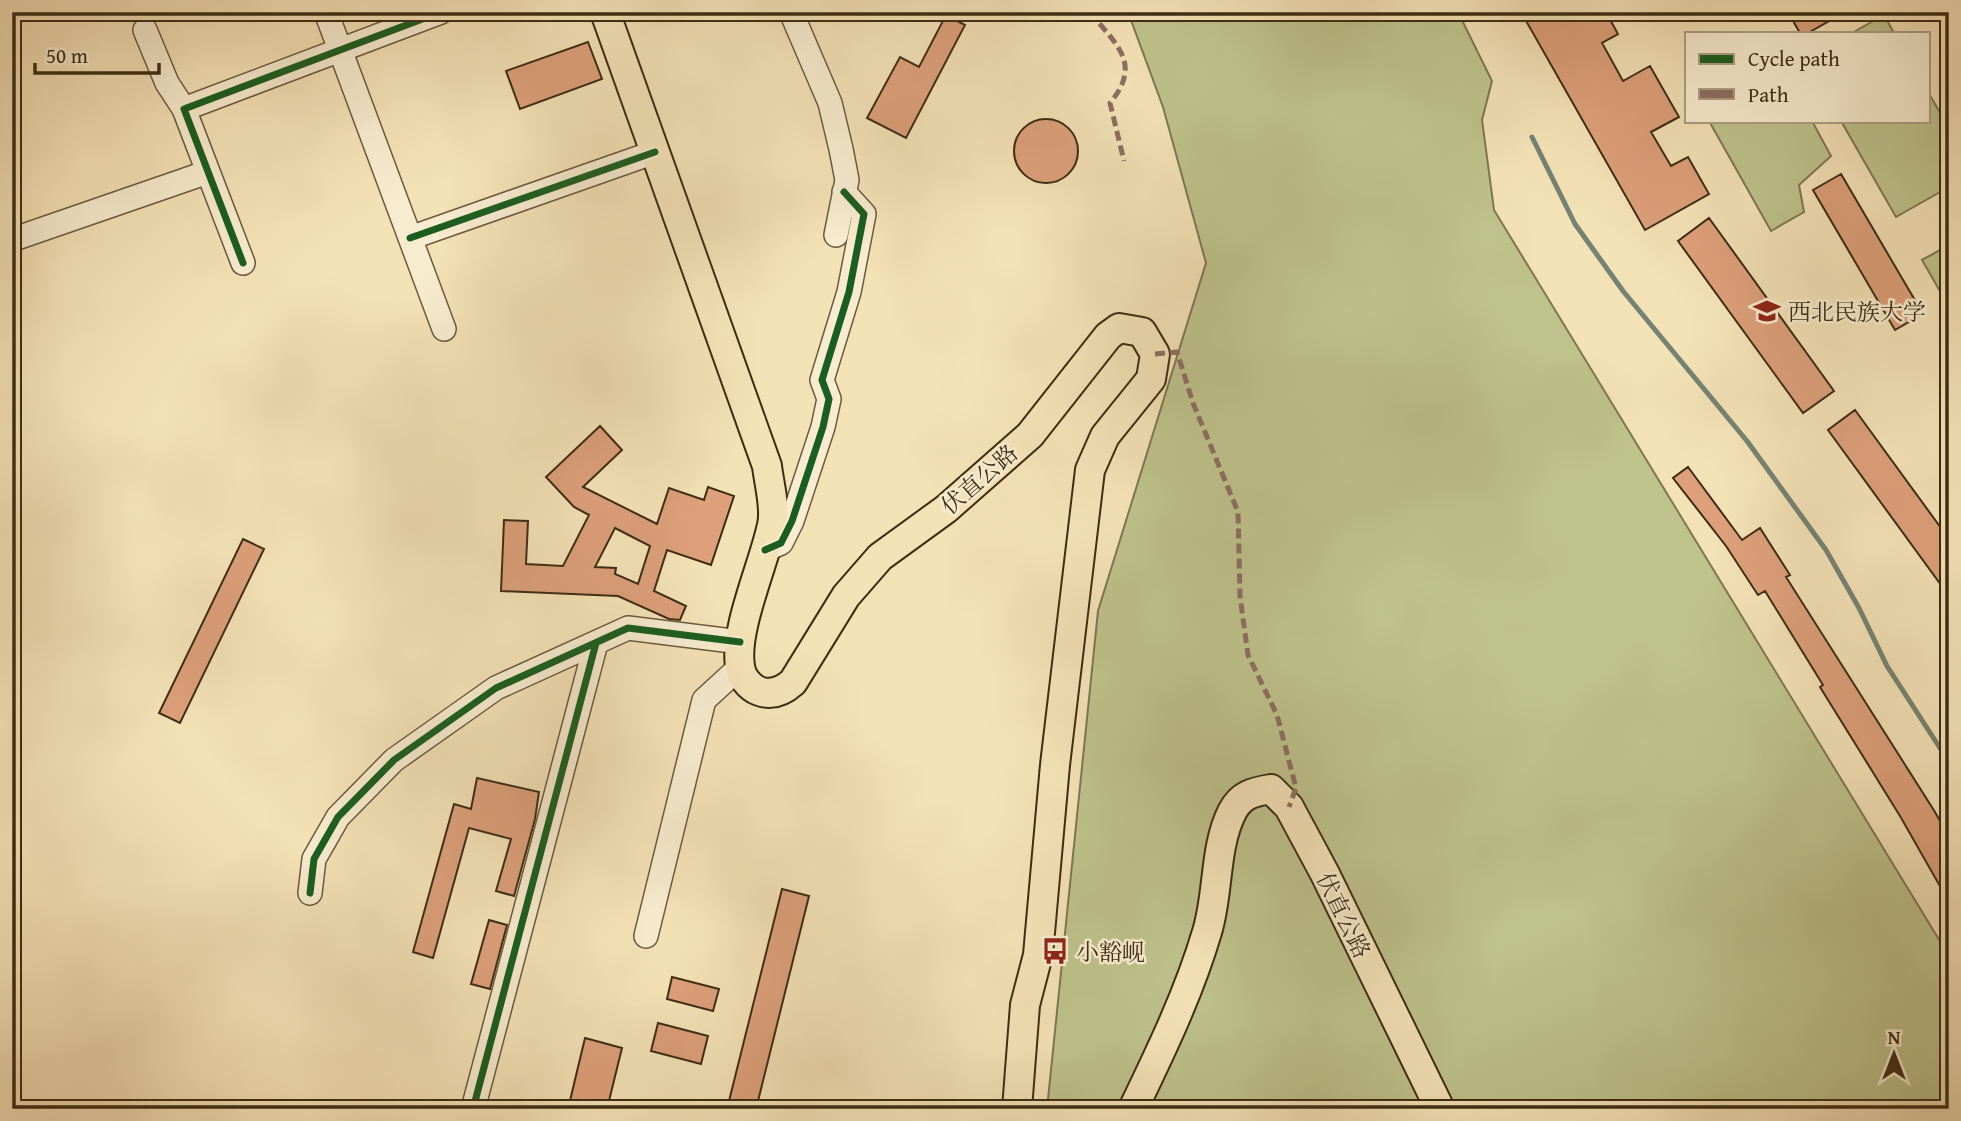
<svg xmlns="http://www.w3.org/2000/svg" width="1961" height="1121" font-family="'Gentium Book Plus','Noto Serif SC',serif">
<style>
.green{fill:#bec28c;stroke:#7e7750;stroke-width:2}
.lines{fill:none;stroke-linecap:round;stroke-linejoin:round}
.stream{stroke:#768373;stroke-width:5}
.building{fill:#dda07a;stroke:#3d2c15;stroke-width:2;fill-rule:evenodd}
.minor-casing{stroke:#6b5a3e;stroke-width:26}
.major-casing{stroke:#3d2c15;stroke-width:32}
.minor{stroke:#f8ecd0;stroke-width:23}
.major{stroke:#f4e2b7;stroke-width:28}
.quiet{stroke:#8d6e63;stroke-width:5;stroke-dasharray:10 5;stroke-linecap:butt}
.cycleway-casing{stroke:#f8ecd0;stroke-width:11}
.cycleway{stroke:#1b5e20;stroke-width:7}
.labels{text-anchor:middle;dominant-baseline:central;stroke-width:5;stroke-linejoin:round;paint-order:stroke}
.poi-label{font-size:23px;fill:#3d2c15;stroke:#f8ecd0;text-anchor:start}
.street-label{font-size:23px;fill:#3d2c15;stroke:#f8ecd0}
</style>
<rect width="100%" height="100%" fill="#f4e2b7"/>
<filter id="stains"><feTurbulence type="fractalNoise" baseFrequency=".00286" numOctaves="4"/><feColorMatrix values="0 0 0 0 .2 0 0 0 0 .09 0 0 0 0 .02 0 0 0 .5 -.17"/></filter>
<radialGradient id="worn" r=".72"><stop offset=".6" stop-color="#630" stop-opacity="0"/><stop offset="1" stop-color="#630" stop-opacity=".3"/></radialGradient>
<path class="green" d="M1128,12H1458L1492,81L1482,120L1494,210L1949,956V1109H1047L1098,611L1206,263L1163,107Z
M1884,15L1894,33H1852Z
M1928,92L1949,128V187L1896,217L1841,121H1928Z
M1709,121H1812L1831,156L1799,185L1804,212L1771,231Z
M1949,245V298L1945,300L1922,260Z"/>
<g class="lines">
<path class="stream" d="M1532,137L1575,224L1623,291L1747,441L1826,550L1859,608L1887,666L1949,762"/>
</g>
<path class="building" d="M1521,12H1606L1618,34L1602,43L1623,81L1650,66L1679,117L1651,132L1671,166L1688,157L1709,194L1645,230Z
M1788,12H1845L1808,33H1800Z
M946,15L965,25L906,138L867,118L900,57L919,67Z
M588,42L602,79L520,109L506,71Z
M1014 151a32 32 0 1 1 64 0a32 32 0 1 1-64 0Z
M1841,174L1923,314L1895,330L1813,190Z
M1709,218L1834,391L1803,413L1678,241Z
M1855,410L1949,539V596L1828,430Z
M600,426L622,450L583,487L657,524L669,488L704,500L708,487L734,496L711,565L667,550L654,591L686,606L680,620L669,619L618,596L501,591L504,520L528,521L526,564L563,566L589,515L574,507L546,477ZM615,528L650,546L638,584L615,574L616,568L595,567Z
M1688,467L1742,540L1760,528L1790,575L1786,577L1935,812L1949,837V902L1900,816L1820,687L1823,685L1765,591L1758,595L1726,546L1673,478Z
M243,539L264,549L180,723L159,713Z
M477,778L539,792L535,819L514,896L496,891L511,839L469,828L433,958L413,952L454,804L471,809Z
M782,889L809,896L756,1109H727Z
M489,920L507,925L490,989L471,984Z
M672,977L719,989L713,1011L667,999Z
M658,1023L708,1036L701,1064L651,1051Z
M585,1038L622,1048L607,1109H568Z"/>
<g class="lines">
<defs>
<path id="minor" d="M326,12L444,329
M791,12L830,103L841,149L847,180L836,235
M145,30L167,83L184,109
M17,238L208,172
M410,238L655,152
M243,263L184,109L441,12
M765,550L781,543L792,521L823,427L829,399L822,380L849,292L864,214L844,192
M310,893L314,859L338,817L394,760L496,688L628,628L740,642
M646,936L704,700L740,667
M473,1109L596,643"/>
<path id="major" d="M605,12L767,466C769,484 776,508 772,525C764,564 734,629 740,666C741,677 749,687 759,691C772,696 783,691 793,682L846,596L880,557L946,509L1030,435L1108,336L1119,328L1142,332L1155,354L1151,379L1105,436L1090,470L1055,765L1038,955L1025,1005L1017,1109
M1133,1109C1161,1051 1189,993 1207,932C1219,893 1214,848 1232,812C1241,794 1254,792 1271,789L1289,807L1325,874L1440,1109"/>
</defs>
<use href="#minor" class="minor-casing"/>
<use href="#major" class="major-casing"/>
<use href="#minor" class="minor"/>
<use href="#major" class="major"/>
<path class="quiet" d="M1090,12C1116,45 1143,63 1110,103L1124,161
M1155,354L1177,352L1193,403L1238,512L1240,596L1248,655L1277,715L1296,788L1289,807"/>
<defs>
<path id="cycleway" d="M410,238L655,152
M243,263L184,109L441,12
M765,550L781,543L792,521L823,427L829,399L822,380L849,292L864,214L844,192
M310,893L314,859L338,817L394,760L496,688L628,628L740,642
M473,1109L596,643"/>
</defs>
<use href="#cycleway" class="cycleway-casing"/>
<use href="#cycleway" class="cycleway"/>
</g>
<defs>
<symbol id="university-bare" viewBox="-9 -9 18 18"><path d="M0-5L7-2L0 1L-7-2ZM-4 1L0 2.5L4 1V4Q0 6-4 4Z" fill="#8f2418" stroke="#f8ecd0" stroke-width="2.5" paint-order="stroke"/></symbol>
<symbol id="bus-bare" viewBox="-9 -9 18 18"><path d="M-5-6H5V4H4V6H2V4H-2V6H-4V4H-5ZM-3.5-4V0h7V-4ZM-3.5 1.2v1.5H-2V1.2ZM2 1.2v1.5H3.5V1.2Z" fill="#8f2418" stroke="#f8ecd0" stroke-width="2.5" paint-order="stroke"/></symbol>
</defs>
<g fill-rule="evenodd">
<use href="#university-bare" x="1748" y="292" width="38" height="38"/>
<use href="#bus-bare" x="1036" y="932" width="38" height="38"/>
</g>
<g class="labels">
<g class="poi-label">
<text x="1788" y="311">西北民族大学</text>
<text x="1076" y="951">小豁岘</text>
</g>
<g class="street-label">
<text transform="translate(979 479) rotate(-41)">伏直公路</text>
<text transform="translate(1344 915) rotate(64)">伏直公路</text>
</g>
</g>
<rect width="1961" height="1121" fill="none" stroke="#f4e2b7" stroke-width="42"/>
<rect x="14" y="14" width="1933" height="1093" fill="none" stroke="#3d2c15" stroke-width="3.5"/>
<rect x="21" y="21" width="1919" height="1079" fill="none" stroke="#3d2c15" stroke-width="2"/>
<rect x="1685" y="32" width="245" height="91" fill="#f8ecd0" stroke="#ad9f85" stroke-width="2"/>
<rect x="1699" y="54" width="35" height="10" fill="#1b5e20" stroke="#ad9f85" stroke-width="2"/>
<text x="1748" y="66" font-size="21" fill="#3d2c15">Cycle path</text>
<rect x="1699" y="89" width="35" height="10" fill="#8d6e63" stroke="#ad9f85" stroke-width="2"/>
<text x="1748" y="102" font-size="21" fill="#3d2c15">Path</text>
<g transform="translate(1894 1054)" stroke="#f8ecd0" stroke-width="5" paint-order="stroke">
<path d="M0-5L12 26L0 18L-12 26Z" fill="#3d2c15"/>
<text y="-10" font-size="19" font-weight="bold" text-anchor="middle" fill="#3d2c15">N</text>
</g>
<path d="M35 63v10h124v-10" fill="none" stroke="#3d2c15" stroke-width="3.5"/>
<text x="46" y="63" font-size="21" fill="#3d2c15" stroke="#f8ecd0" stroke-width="5" paint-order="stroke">50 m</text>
<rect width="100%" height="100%" filter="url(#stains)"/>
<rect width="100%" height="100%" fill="url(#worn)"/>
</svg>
